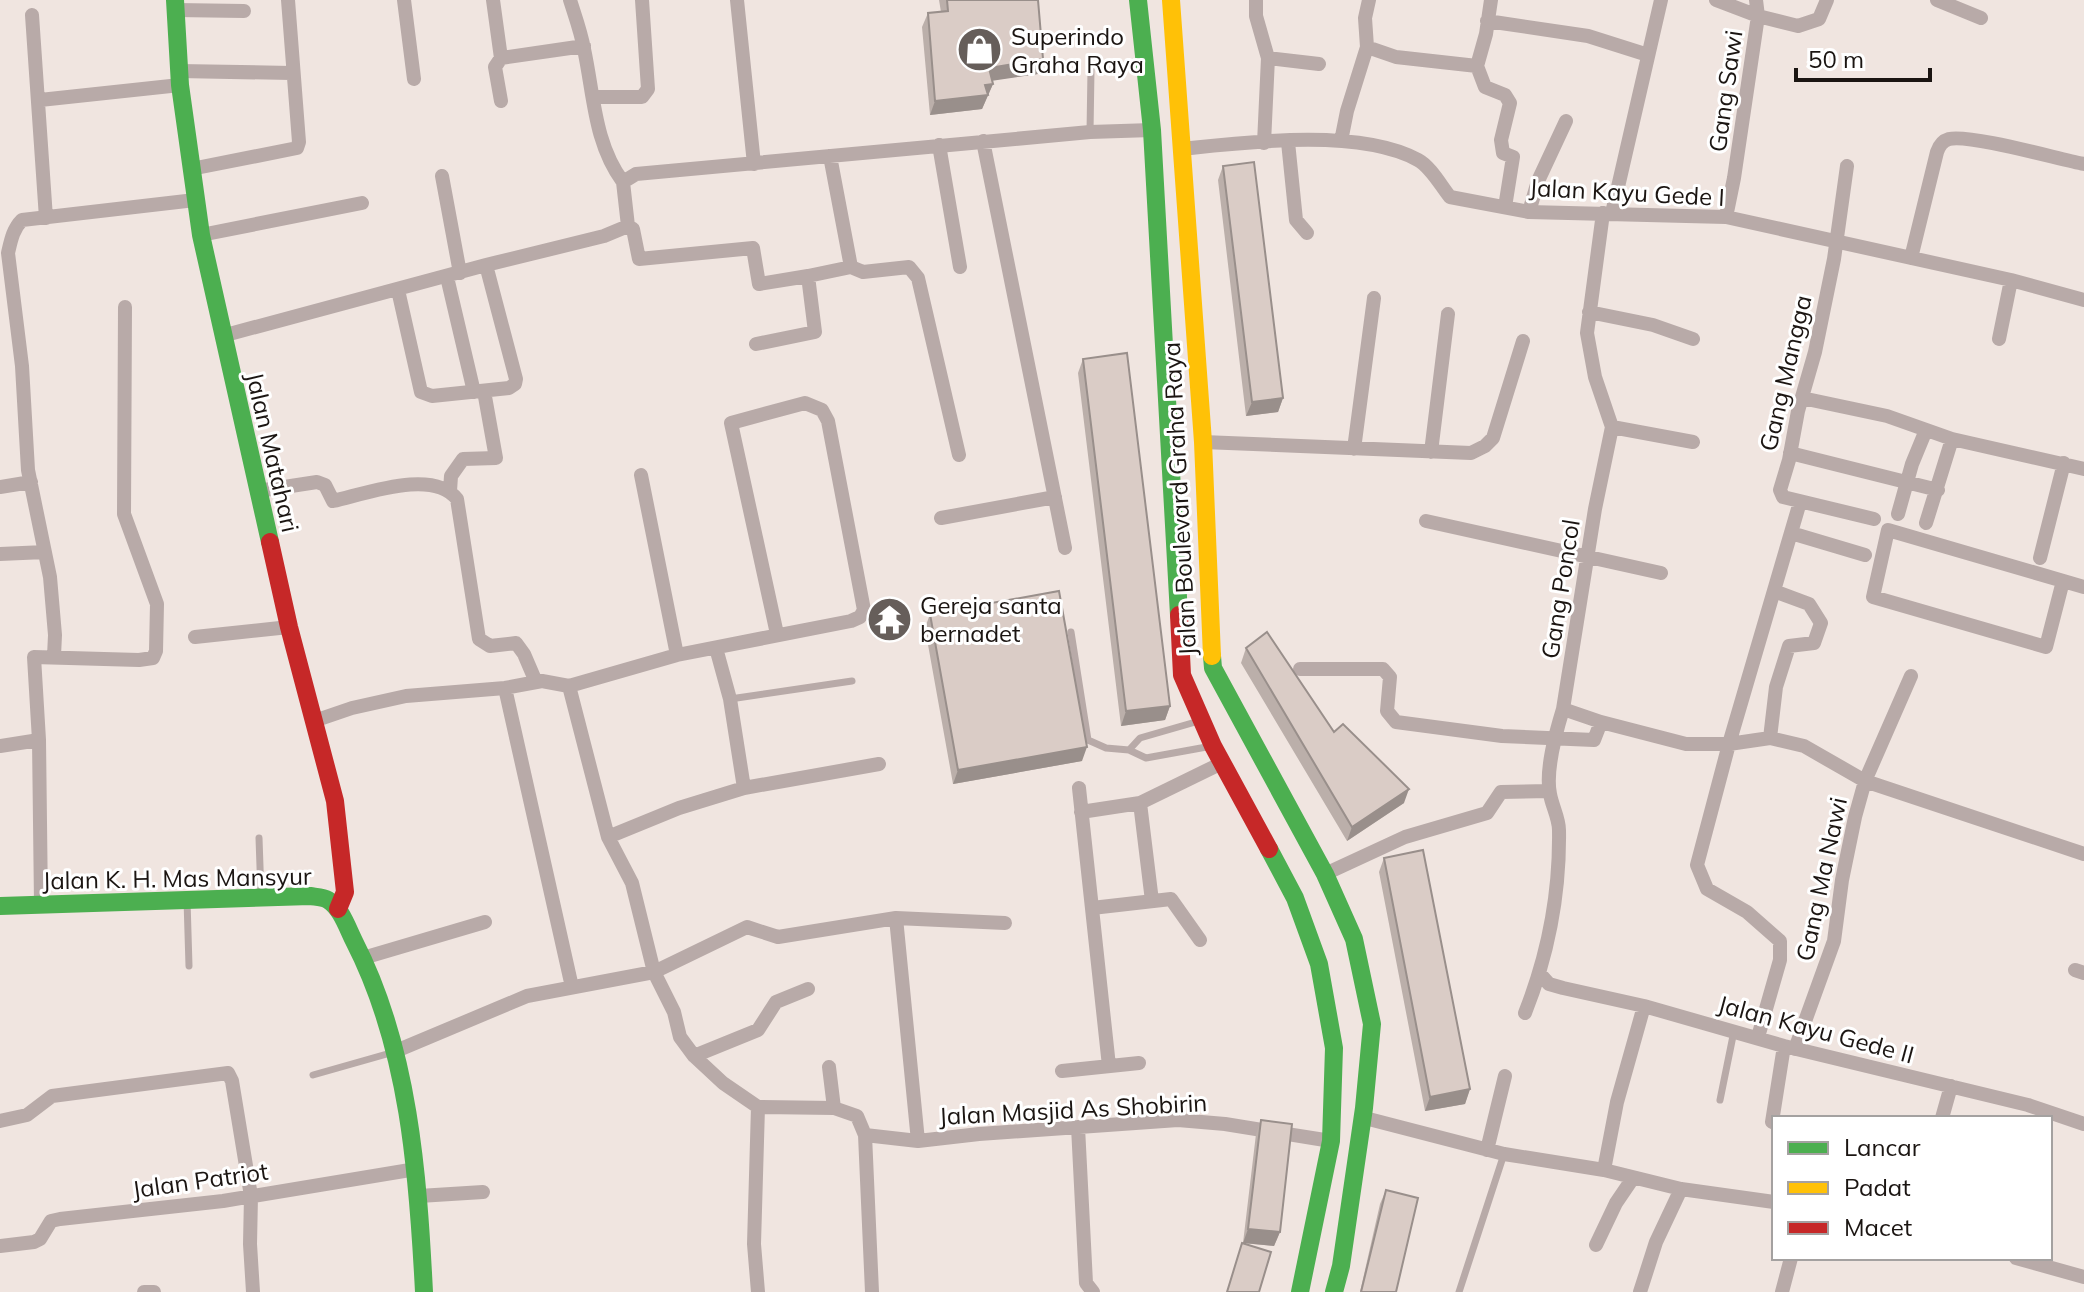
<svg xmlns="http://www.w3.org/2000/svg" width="2084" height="1292" font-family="Mulish,sans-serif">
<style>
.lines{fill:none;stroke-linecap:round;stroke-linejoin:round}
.lane{stroke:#b8aaa8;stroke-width:7}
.street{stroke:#b8aaa8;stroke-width:14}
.fast{stroke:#4caf50;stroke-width:18}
.slow{stroke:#ffc107;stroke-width:18}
.jam{stroke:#c62828;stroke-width:18}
.wall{fill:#bbafaa}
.shaded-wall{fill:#998f8b}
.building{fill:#daccc6;stroke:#998f8b;stroke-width:2}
.labels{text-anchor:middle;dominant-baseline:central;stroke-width:6;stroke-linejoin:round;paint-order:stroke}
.poi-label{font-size:24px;fill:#1b1512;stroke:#fff;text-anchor:start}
.street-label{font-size:24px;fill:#1b1512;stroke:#fff}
</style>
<rect width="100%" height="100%" fill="#f0e5e0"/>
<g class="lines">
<path class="lane" d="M1090,132L1091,70
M1071,632L1088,740
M730,699L852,681
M1077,742L1088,740L1106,748L1129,750L1146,758L1212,746
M1129,750L1140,738L1199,721
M259,838L261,895
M187,900L189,966
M313,1075L394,1052
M1720,1100L1734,1031
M1459,1292L1504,1154"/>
<path class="street" d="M404,0L414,79
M493,0L501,58L495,67L501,101
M570,0C575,16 581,32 584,49C594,95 594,143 623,182
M737,0L754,164
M1256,0V16L1268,58L1264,143
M1716,0L1758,16L1734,178L1726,217
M1756,0L1758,16L1798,26L1819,19L1827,0
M1937,0L1981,18
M176,10L244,11
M32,15L46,218
M1487,21L1588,36L1648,55
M1367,47L1396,57L1477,66
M501,58L584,46
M1268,58L1319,64
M1477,66L1485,87L1505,95L1510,103L1501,140L1503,153L1513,157L1505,207
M1477,66L1486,34L1491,0
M179,71L291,73
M593,97H642L648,89L642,0
M40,100L180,85
M983,141L1065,548
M1341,141L1347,111L1367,47L1365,18L1369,0
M1288,142L1296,220L1307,233
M939,145L960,267
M1181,149C1247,142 1359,128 1418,160C1431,167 1441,186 1450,197L1529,212L1726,217L2011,280L2084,300
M830,156L851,267L863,272L909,267L918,278L959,455
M1847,166L1834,259L1815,352L1798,411L1789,460L1780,490L1783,497L1874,519
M191,169L297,148L299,142L288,0
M442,176L460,273
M1529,212L1538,181L1566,121
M1612,213L1661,0
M628,226L633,229L639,259L753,248L759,284L808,276
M201,235L362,203
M1911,258L1937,152C1939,146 1942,141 1949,139C1970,134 2058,159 2084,164
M447,277L474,392
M398,290L421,392L432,396L509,388L515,384L516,379L486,265
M1589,312L1653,325L1693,339
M222,336L486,265L604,236L628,226L623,182L636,174L1090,132L1152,130
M1999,339L2011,280
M756,344L815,332L808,276L851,267
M1802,398L1887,416L1952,439L2084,469
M1612,427L1693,442
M1203,442L1471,453L1485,446L1493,438L1523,341
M1354,449L1374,298
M1431,452L1448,314
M1790,453L1938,490
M641,475L677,655
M0,487L31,482
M258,491L317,482L325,485L333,501C365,494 433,468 457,499L479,639L490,646L516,643L524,654L536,682
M450,491L451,476L463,459L496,458L484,391
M1898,514L1912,464L1926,430
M941,518L1055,497
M1426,521L1661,573
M1926,523L1952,439
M1791,533L1865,555
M0,554L45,552
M2040,558L2064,463
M2063,581L2046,647L1873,597L1888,530L2084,587
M195,637L289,627
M716,648L730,699L744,788L879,764
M54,656L55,635L50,577L28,470L22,366L8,253C11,240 13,229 22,220L195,200
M1300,669H1383L1390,677L1387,711L1396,722L1502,736L1594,740L1601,722
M569,686L608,837L632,883L654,972L674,1012L680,1037L694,1056L723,1083L758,1107L834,1108L857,1116L865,1135L872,1292
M505,688L572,987
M1563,709L1601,722L1686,744H1729L1770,738L1804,746L1865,781L2084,854
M314,721L352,708L406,696L505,688L542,681L569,686L677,655L851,621L860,617L864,610L828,421L822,410L805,403L731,423L777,634
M1770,738L1776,687L1789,646L1814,643L1821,623L1809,604L1774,591
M0,746L39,740
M1079,788L1109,1066
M1140,803L1152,901
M1081,812L1140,803L1222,763
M608,837L679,808L744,788
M1325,874L1405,837L1487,813L1501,792L1549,791
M41,904L39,740L34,657L139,660L153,658L156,651L157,604L124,514L125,307
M1092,908L1171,899L1200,940
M896,918L918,1141
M363,958L485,922
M2075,970L2084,973
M1540,974L1549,984L1563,988L1644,1006L1784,1046L2028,1105L2084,1124
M1525,1013C1548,955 1560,892 1559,830C1559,818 1552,806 1550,794C1545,770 1556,732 1563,709L1595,509L1612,427L1595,377L1587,333L1603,213
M1758,1037L1780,960V941L1747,912L1707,889L1697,865L1729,744L1800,502
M1795,1049L1834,941L1842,880L1855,817L1865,781L1911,676
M396,1051L527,996L654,972L747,927L778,937L896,918L1005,923
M694,1056L758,1030L776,1002L808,989
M829,1067L834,1108
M1062,1071L1139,1063
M1361,1117L1504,1154L1604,1170L1681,1189L1774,1202
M1942,1118L1951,1086
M0,1121L27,1115L52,1096L228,1073L232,1081L251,1196L250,1244L253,1292
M1772,1122L1784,1046
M1078,1127L1086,1283L1093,1292
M865,1135L918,1141L979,1134L1178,1120L1225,1124L1331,1141
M1487,1150L1505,1076
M1604,1170L1617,1102L1644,1006
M419,1196L483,1192
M1596,1245L1616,1203L1633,1178
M0,1246L34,1242L40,1239L51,1221L60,1219L223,1201L416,1169
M2016,1258L2084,1277
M144,1292H154
M758,1292L754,1244L758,1107
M1640,1292L1656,1242L1681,1189
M1782,1292L1791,1258"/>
<path class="fast" d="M175,0L180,85L201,235L270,542
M1138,0L1152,130L1179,615
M1212,656L1213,668L1325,874L1354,939L1372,1024L1364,1108L1341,1266L1334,1292
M1269,849L1295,898L1319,964L1334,1048L1331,1141L1300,1292
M0,906L310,896C316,897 323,897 328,900C341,908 347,927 354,941C409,1048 418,1174 424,1292"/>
<path class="slow" d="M1171,0L1203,442L1212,656"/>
<path class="jam" d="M270,542L289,627L335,801L345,892L338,909
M1179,615L1182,675L1213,746L1269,849"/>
</g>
<path class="wall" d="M939,0H1038L1043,59L1038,74L992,80L993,84L982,109L930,115L922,27L928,13L941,12Z
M1223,166L1283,398L1278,412L1246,416L1218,180Z
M1083,359L1170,706L1165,720L1121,726L1078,373Z
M930,614L1082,761L953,784L925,628Z
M1246,648L1334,732L1404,803L1347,841L1241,663Z
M1384,858L1470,1089L1465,1104L1425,1111L1379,872Z
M1261,1120L1280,1232L1274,1246L1243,1243L1256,1134Z
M1386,1190L1396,1292H1360L1380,1204Z"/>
<path class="shaded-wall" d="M1043,59L1038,74L984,82L989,68Z
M993,84L982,109L930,115L935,101L985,85Z
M1283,398L1278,412L1246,416L1252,402Z
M1170,706L1165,720L1121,726L1126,711Z
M1087,747L1082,761L953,784L958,770Z
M1409,789L1404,803L1347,841L1352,827Z
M1470,1089L1465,1104L1425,1111L1430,1097Z
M1248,1229L1280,1232L1274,1246L1243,1243Z"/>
<path class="building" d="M947,0H1038L1043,59L989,68L993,84L985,85L988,95L935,101L928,13L948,11Z
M1254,162L1283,398L1252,402L1223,166Z
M1127,353L1170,706L1126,711L1083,359Z
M1059,591L1087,747L958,770L930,614Z
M1267,632L1334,732L1343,724L1409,789L1352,827L1246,648Z
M1423,850L1470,1089L1430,1097L1384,858Z
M1261,1120L1292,1124L1280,1232L1248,1229Z
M1386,1190L1418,1198L1396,1292H1361Z
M1242,1243L1271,1252L1259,1292H1227Z"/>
<defs>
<symbol id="shop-disc" viewBox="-11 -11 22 22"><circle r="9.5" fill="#665e5a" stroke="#fff"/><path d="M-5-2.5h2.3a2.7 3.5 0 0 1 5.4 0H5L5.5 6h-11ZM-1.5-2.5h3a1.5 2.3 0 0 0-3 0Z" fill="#fff"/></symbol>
<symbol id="temple-disc" viewBox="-11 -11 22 22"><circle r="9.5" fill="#665e5a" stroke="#fff"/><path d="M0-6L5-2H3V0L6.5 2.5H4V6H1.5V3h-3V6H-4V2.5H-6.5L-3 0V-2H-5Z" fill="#fff"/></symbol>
</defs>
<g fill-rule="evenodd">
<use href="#shop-disc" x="954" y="24" width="51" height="51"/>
<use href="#temple-disc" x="864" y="594" width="51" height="51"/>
</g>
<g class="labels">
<g class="poi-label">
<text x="1011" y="36">Superindo<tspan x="1011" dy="28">Graha Raya</tspan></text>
<text x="920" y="605">Gereja santa<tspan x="920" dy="28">bernadet</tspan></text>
</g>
<g class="street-label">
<text transform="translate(1725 91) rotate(-82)">Gang Sawi</text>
<text transform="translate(1627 192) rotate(3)">Jalan Kayu Gede I</text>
<text transform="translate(1785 373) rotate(-77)">Gang Mangga</text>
<text transform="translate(273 452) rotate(77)">Jalan Matahari</text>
<text transform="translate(1179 499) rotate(-93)">Jalan Boulevard Graha Raya</text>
<text transform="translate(1560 589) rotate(-81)">Gang Poncol</text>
<text transform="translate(177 878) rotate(-1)">Jalan K. H. Mas Mansyur</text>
<text transform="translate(1821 879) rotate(-78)">Gang Ma Nawi</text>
<text transform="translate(1816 1029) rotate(15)">Jalan Kayu Gede II</text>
<text transform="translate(1073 1109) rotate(-3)">Jalan Masjid As Shobirin</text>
<text transform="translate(200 1180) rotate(-8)">Jalan Patriot</text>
</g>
</g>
<rect x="1772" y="1116" width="280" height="144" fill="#ffffff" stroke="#a4a1a0" stroke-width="2"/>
<rect x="1788" y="1142" width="40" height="12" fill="#4caf50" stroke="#a4a1a0" stroke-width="2"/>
<text x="1844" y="1156" font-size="24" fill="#1b1512">Lancar</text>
<rect x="1788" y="1182" width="40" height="12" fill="#ffc107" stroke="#a4a1a0" stroke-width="2"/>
<text x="1844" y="1196" font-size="24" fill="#1b1512">Padat</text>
<rect x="1788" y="1222" width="40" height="12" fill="#c62828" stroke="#a4a1a0" stroke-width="2"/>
<text x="1844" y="1236" font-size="24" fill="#1b1512">Macet</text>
<path d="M1796 68v12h134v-12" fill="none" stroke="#1b1512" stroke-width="4"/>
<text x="1808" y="68" font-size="24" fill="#1b1512" stroke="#ffffff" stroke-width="6" paint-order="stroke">50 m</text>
</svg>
